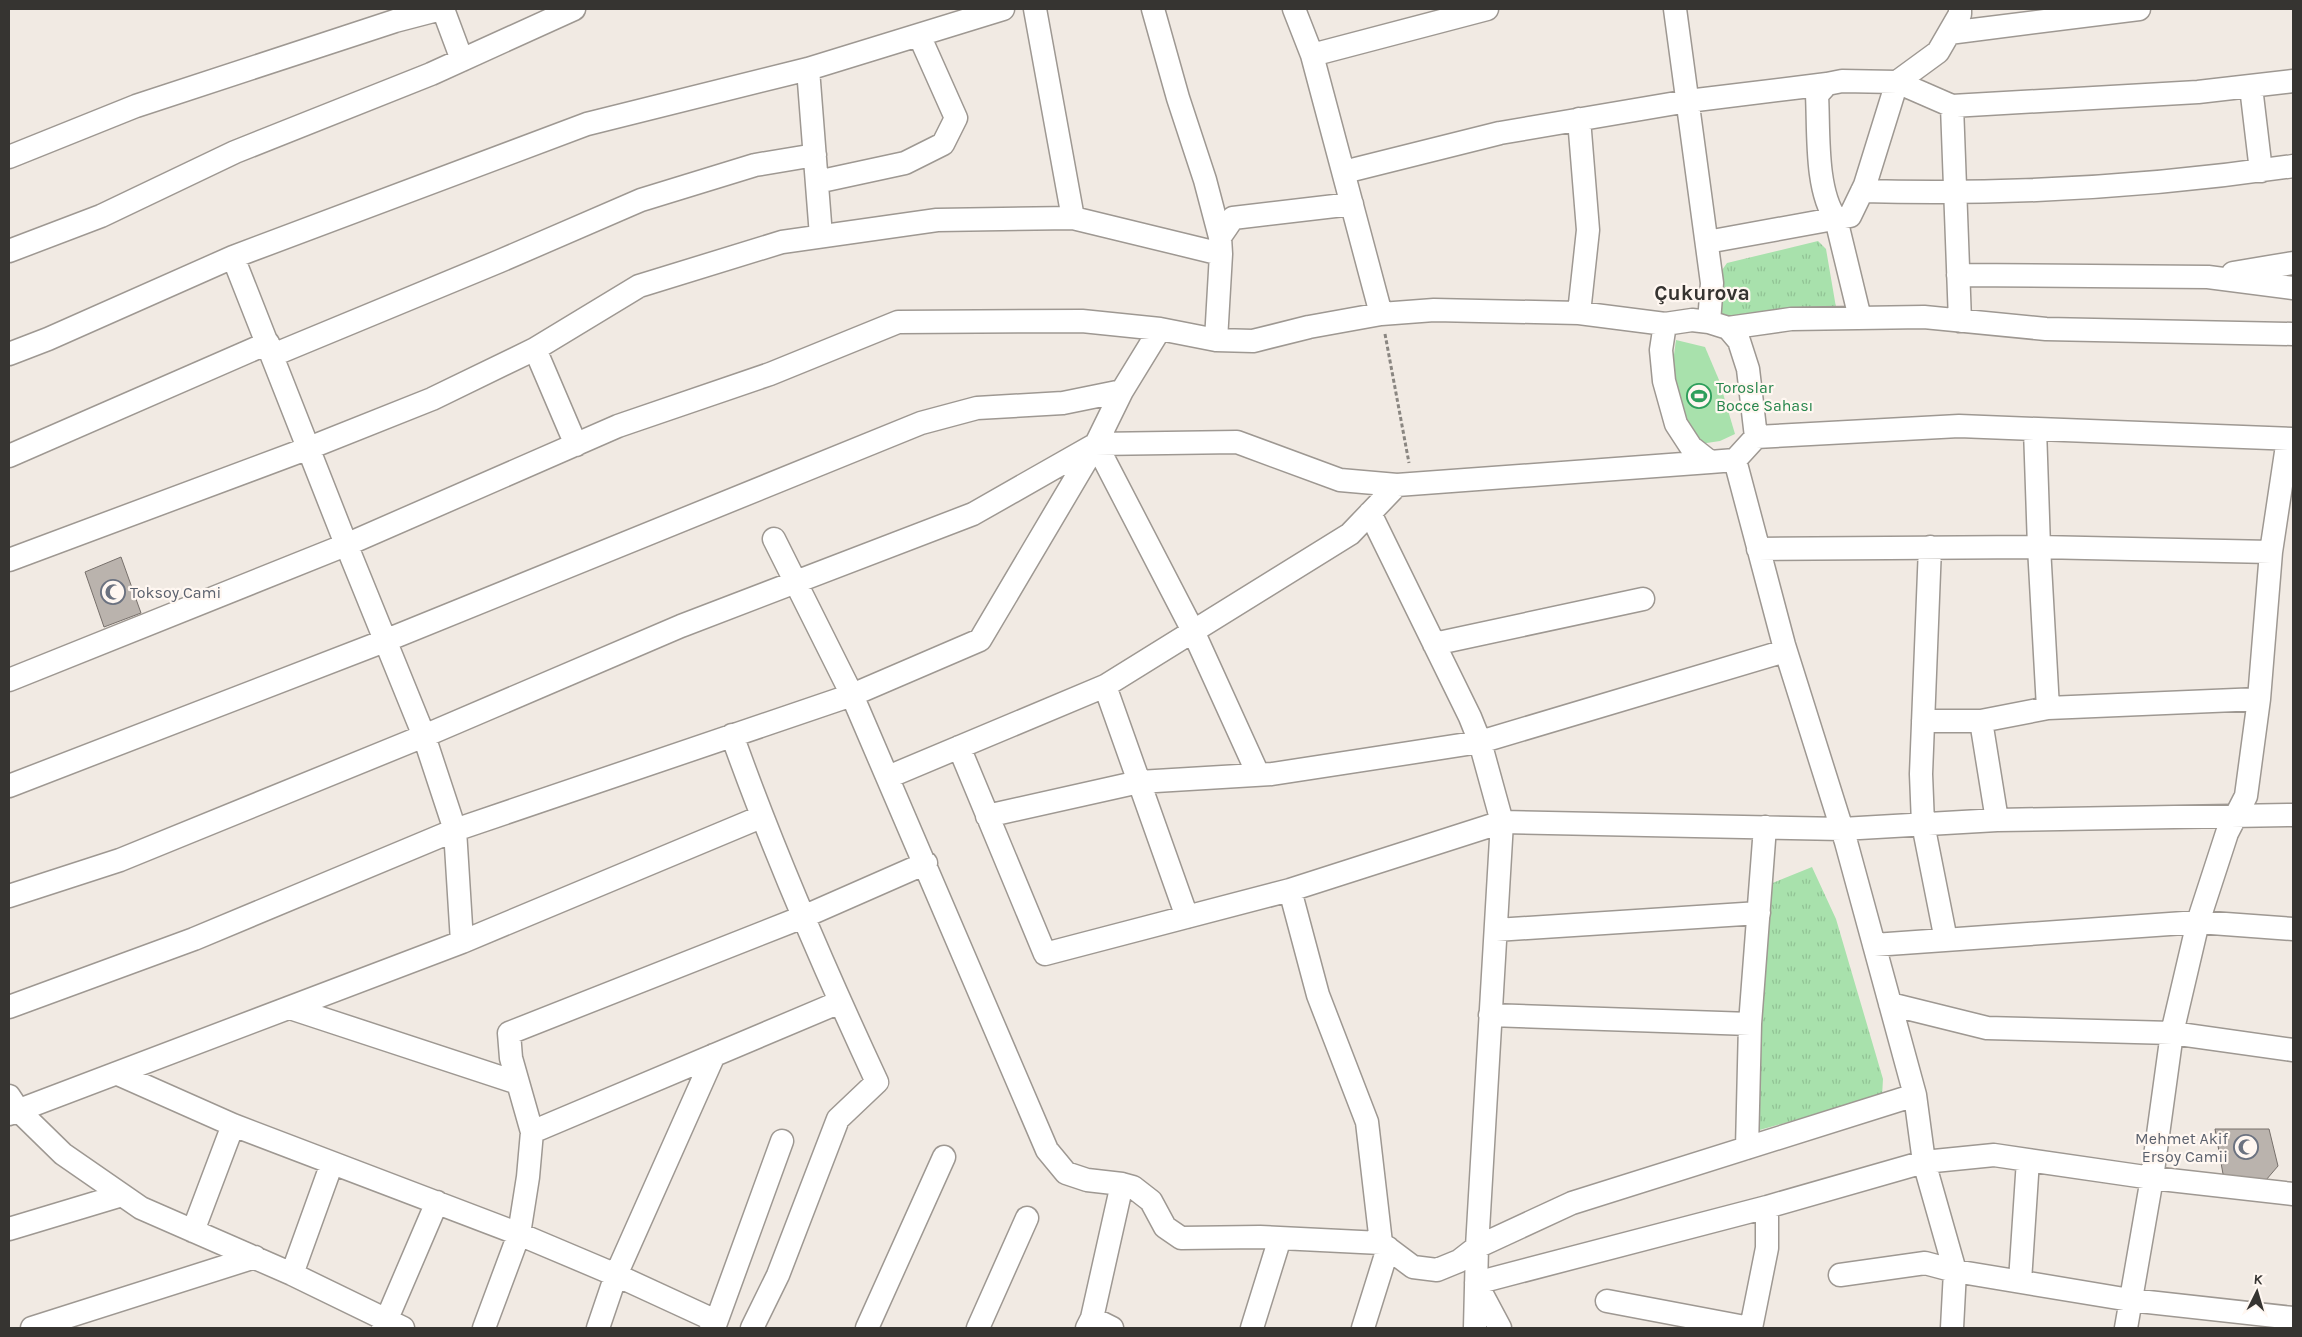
<svg xmlns="http://www.w3.org/2000/svg" width="2302" height="1337" font-family="Karla,sans-serif">
<style>
.grass{fill:#a8e1ac}
.park{fill:url(#park-tufts)}
.building{fill:#bab3ad;stroke:#77706b}
.lines{fill:none;stroke-linecap:round;stroke-linejoin:round}
.minor-casing{stroke:#9e9892;stroke-width:25}
.path{stroke:#8a8681;stroke-width:3;stroke-dasharray:4 2.5;stroke-linecap:butt}
.minor{stroke:#fff;stroke-width:22}
.labels{text-anchor:middle;dominant-baseline:central;stroke-width:4.5;stroke-linejoin:round;paint-order:stroke}
.leisure-label{font-size:16px;fill:#27864d;stroke:#fff7f1;text-anchor:start}
.worship-label{font-size:16px;fill:#5b616d;stroke:#fff7f1;text-anchor:start}
.district-label{font-size:21px;font-weight:bold;fill:#363431;stroke:#fff7f1}
</style>
<defs>
<pattern id="park-tufts" width="24" height="20" patternUnits="userSpaceOnUse" patternTransform="scale(1.25)"><rect width="24" height="20" fill="#a8e1ac"/><path d="M3 7l-1-3M5 7V3M7 7l1-3M15 17l-1-3M17 17v-4M19 17l1-3" fill="none" stroke="#91c294"/></pattern>
</defs>
<rect width="100%" height="100%" fill="#f1eae3"/>
<path class="grass" d="M1676,340L1705,347L1719,380L1735,434L1720,441L1700,444L1689,430L1670,384Z"/>
<path class="park" d="M1818,241L1826,249L1838,319L1722,321L1720,273L1727,263Z
M1812,867L1836,919L1883,1079L1882,1096L1756,1131L1770,884Z"/>
<path class="building" d="M121,557L141,613L104,627L85,572Z
M2215,1129H2269L2278,1166L2266,1180L2241,1181L2223,1174Z"/>
<g class="lines">
<defs>
<path id="minor" d="M443,9L462,60
M1035,9L1073,218
M1153,9L1178,98L1205,180L1220,237L1221,254L1216,340
M1294,9L1312,55L1381,314
M1675,9L1712,283L1709,322
M1949,33L2139,9
M1312,55L1487,9
M808,69L821,236
M2251,87L2261,171
M1952,106L1960,321
M1579,119L1588,230L1579,313
M9,157L136,106L395,21L441,9
M1344,172L1500,133L1688,101L1827,84
M817,182L905,163L943,144L956,118L919,35
M1862,191C2006,195 2151,187 2293,166
M1220,237L1233,218L1352,204
M1707,242L1850,216L1865,185L1897,82L1938,52L1960,14V9
M9,251L101,216L235,152L431,74L574,9
M233,257L342,534L424,736L455,830L462,942
M2233,273L2293,263
M1958,275L2208,277L2293,288
M1860,318L1836,219C1815,190 1819,130 1817,95L1827,84L1842,81L1897,82L1952,106L2198,92L2293,81
M1728,328L1791,319L1924,317L2046,329L2293,334
M535,349L576,445
M9,354L48,339L233,257L587,124L808,69L1003,9
M273,355L500,261L641,200L755,165L815,155
M2035,429L2039,547L2048,708L2259,699
M1756,437L1959,426L2293,439
M9,456L268,343
M1735,460L1784,645L1846,842L1915,1095L1924,1162L1955,1271L1952,1328
M1370,513L1470,717L1480,742L1502,822L1477,1247L1475,1328
M774,539L852,695L1047,1150L1066,1173L1087,1180L1122,1184L1133,1187L1151,1201L1165,1227L1181,1238L1260,1237L1381,1243L1413,1267L1437,1270L1459,1261L1477,1247L1572,1203L1915,1095
M1930,547L1921,774L1923,824L1946,940
M1758,549L2039,547L2271,552
M9,560L309,448L432,399L535,349L639,286L782,242L937,220L1073,218L1221,254
M1434,644L1643,599
M9,680L348,544L618,426L770,374L898,322L1082,321L1160,329L1216,340L1253,341L1309,327L1381,314L1434,310L1579,313L1665,324L1692,320L1709,322L1728,328L1739,341L1748,369L1756,437L1735,460L1710,462L1691,447L1676,424L1664,381L1661,350L1665,324
M1105,686L1187,917
M1923,721H1981L2048,708
M1981,721L1997,820
M732,735C774,853 824,968 877,1082L838,1119L778,1275L752,1328
M959,747L1045,954L1290,890L1502,822L1842,829L1997,820L2293,815
M1258,774L1193,631L1096,444L1237,442L1340,480L1397,485L1710,462
M888,777L1105,686L1350,534L1397,485
M9,786L387,640L921,423L977,408L1063,403L1122,391L1160,329
M987,816L1139,782L1272,774L1480,742L1785,651
M1290,890L1318,995L1367,1122L1381,1243
M9,896L120,860L424,736L681,626L973,514L1096,444L1122,391
M1496,930L1759,913
M1874,945L2198,922L2293,929
M1890,1004L1987,1028L2172,1033L2293,1050
M9,1007L194,939L455,830L852,695L980,640L1096,444
M290,1008L518,1083
M1490,1015L1750,1024
M118,1074L233,1125L519,1234L616,1275L705,1316L715,1325
M9,1096L19,1111L63,1154L141,1208L292,1274L403,1328
M9,1114L462,942L761,817
M532,1132L840,1002
M1747,1148L1750,1024L1765,827
M9,1229L122,1195
M193,1231L233,1125
M292,1274L332,1163
M1840,1275L1925,1263L1955,1271L2130,1300L2293,1318
M2020,1281L2028,1160
M1607,1301L1750,1328
M1092,1318L1112,1328
M32,1328L255,1257
M383,1328L437,1202
M484,1328L519,1234L528,1177L532,1132L511,1058L509,1033L803,917L926,863
M598,1328L616,1275L714,1055
M714,1328L782,1141
M867,1328L944,1157
M978,1328L1027,1218
M1087,1328L1092,1318L1122,1184
M1252,1328L1280,1238
M1363,1328L1388,1248
M1500,1328L1476,1283L1767,1207L1924,1162L1994,1155L2152,1178L2293,1194
M1751,1328L1767,1248V1207
M2126,1328L2152,1178L2172,1033L2198,922L2227,833L2246,796L2259,699L2271,552L2288,439"/>
</defs>
<use href="#minor" class="minor-casing"/>
<path class="path" d="M1385,334L1409,463"/>
<use href="#minor" class="minor"/>
</g>
<defs>
<symbol id="stadium-ring" viewBox="-11 -11 22 22"><circle r="9.5" fill="#fff7f1" stroke="#2e9e5b" stroke-width="1.5"/><path d="M0-5a6.5 5 0 1 0 0 10a6.5 5 0 1 0 0-10ZM-3.5-1.8h7v3.6h-7Z" fill="#2e9e5b"/></symbol>
<symbol id="mosque-ring" viewBox="-11 -11 22 22"><circle r="9.5" fill="#fff7f1" stroke="#6b7280" stroke-width="1.5"/><path d="M3.5-4.9A6 6 0 1 0 3.5 4.9A5 5 0 1 1 3.5-4.9Z" fill="#6b7280"/></symbol>
</defs>
<g fill-rule="evenodd">
<use href="#stadium-ring" x="1685" y="382" width="28" height="28"/>
<use href="#mosque-ring" x="99" y="578" width="28" height="28"/>
<use href="#mosque-ring" x="2232" y="1133" width="28" height="28"/>
</g>
<g class="labels">
<g class="leisure-label">
<text x="1716" y="387">Toroslar<tspan x="1716" dy="18">Bocce Sahası</tspan></text>
</g>
<g class="worship-label">
<text x="130" y="592">Toksoy Cami</text>
<text x="2228" y="1138" text-anchor="end">Mehmet Akif<tspan x="2228" dy="18">Ersoy Camii</tspan></text>
</g>
<g class="district-label">
<text x="1702" y="293">Çukurova</text>
</g>
</g>
<rect width="2302" height="1337" fill="none" stroke="#363431" stroke-width="20"/>
<g transform="translate(2257 1292) rotate(5)" stroke="#fff7f1" stroke-width="4" paint-order="stroke">
<path d="M0-4L9 19L0 12L-9 19Z" fill="#363431"/>
<text y="-8" font-size="14" font-weight="bold" text-anchor="middle" fill="#363431">K</text>
</g>
</svg>
